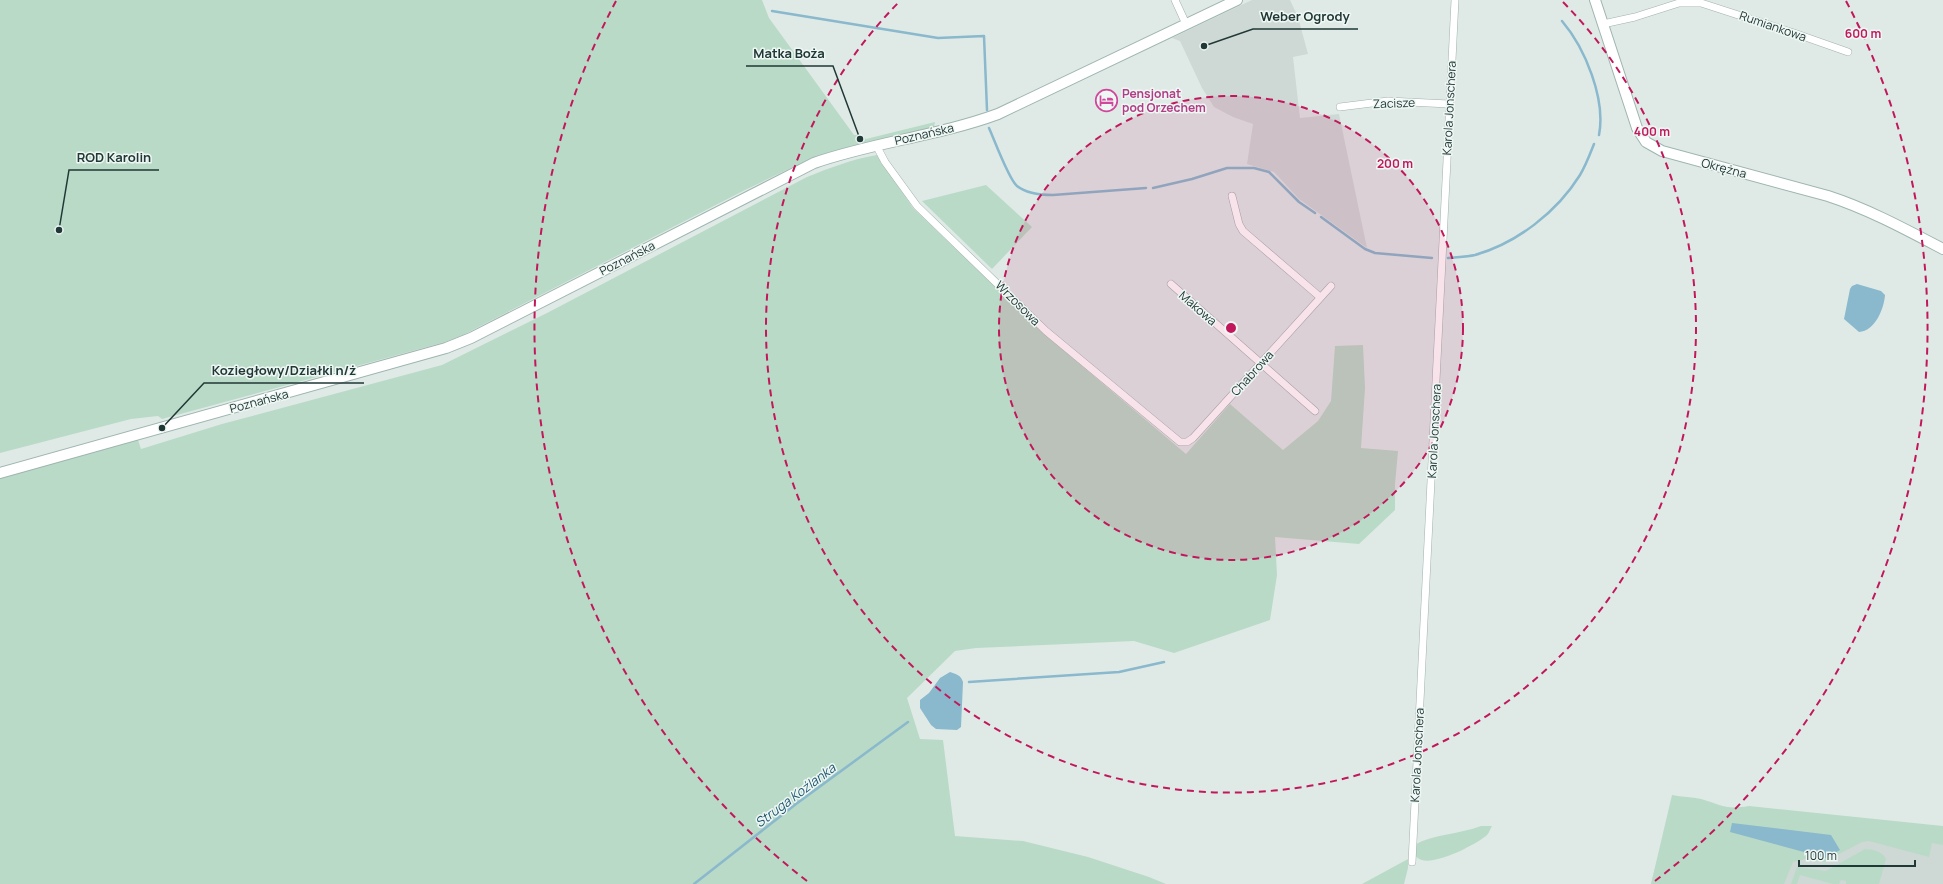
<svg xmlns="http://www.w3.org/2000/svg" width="1943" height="884" font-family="Manrope,sans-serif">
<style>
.built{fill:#ced9d6}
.green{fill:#b9dac7}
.water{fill:#8ab8cc}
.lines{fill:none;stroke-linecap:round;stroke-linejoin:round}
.stream{stroke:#8ab8cc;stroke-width:2.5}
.street-casing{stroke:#a2b1ae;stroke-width:8}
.secondary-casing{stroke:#9fb5b0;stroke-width:12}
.street{stroke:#fff;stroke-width:7}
.secondary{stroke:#fff;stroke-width:10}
.ring{fill:none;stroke:#c2185b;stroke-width:2;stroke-dasharray:7 5}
.labels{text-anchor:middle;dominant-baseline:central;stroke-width:3;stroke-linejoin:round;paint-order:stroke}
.street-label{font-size:12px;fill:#213936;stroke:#eff7f4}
.hotel-label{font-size:12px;font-weight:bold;fill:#b23c85;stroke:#eff7f4;text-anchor:start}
.water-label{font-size:13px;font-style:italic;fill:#1f5771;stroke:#eff7f4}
.centre{fill:#c2185b;stroke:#eff7f4;stroke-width:2}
.ring-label{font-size:12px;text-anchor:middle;font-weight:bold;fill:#c2185b;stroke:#eff7f4;stroke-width:3;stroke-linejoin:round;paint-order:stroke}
.leader{fill:none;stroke:#213936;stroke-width:1.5}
.callout-dot{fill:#213936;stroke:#eff7f4;stroke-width:1.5}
.callout-label{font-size:13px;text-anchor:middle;font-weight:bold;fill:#213936;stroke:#eff7f4;stroke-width:3;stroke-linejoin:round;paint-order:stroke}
</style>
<rect width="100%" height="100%" fill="#dfeae7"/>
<path class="built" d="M1252,0H1290L1298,17L1308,54L1293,57L1300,118L1339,114L1367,248L1299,199L1274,172L1247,164L1253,124L1233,117L1214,107L1202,88L1180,41L1172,38Z
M1671,806L1943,833V884H1651Z"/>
<path class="green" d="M0,0H762L769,18L854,135H862L866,139L935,122L934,127L828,153L793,167L745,190L463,335L445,342L162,419L158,416L131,419L0,453Z
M877,155L913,208L987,279L1043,333L1186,454L1230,404L1283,450L1318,421L1331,401L1335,346L1363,345L1365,388L1361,448L1398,451L1395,484V510L1359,544L1275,537L1277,575L1270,620L1174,653L1134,641L976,648L955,651L907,698L920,739L943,740L955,836L1023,841L1088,857L1149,877L1166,884H0V478L138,440L141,449L222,424L442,365L547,313L807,177C829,168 853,159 877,155Z
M986,185L1032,227L992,269L922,201Z
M1672,795C1682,797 1692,797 1701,799C1723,805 1724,810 1749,806L1943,826V845L1932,843L1929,857L1869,841L1862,842L1824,862L1805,859L1793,862L1784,884H1651Z
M1481,826H1492C1490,829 1489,833 1487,835C1476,845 1409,881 1414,845C1434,834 1460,834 1481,826Z
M1865,849C1873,849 1883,852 1886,859L1879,884H1846V881L1841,880L1839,884H1833L1800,875L1797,884H1791L1797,867L1826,871Z
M1408,859V868L1404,884H1362Z"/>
<path class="water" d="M1857,284L1881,291L1885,295C1884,309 1875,331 1859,332L1844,319L1850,289L1852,286Z
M950,672C956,674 961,675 963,682L961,727L957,730L936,729L931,725L920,708V700L929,693L940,678Z
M1732,823L1831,835L1840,850L1826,858L1730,832Z"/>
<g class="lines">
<path class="stream" d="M772,11L938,38L984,36L987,110
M1562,21C1585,48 1606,99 1599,135
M989,128C994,139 1009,180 1017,186C1027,194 1041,195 1053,195L1146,188
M1153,188L1192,179L1227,168H1254L1269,172L1299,202L1315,213
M1321,217L1365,249L1375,253L1432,258
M1448,258C1456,257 1466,257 1475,255C1517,243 1557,212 1580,175C1586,165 1590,154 1594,144
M969,682L1119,672L1164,662
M694,884L796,804L908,722"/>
<defs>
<path id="street" d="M1175,0L1186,24
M1603,24L1635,17L1679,3H1701L1794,33L1848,52
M1340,107L1388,101L1449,104
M876,145L885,162L917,206L1046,331L1180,442H1187L1193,438L1331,286
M1232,196L1239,224L1243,231L1320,297
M1171,284L1315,411
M1412,862L1455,0"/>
<path id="secondary" d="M1595,0L1637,128L1646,142L1662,151L1828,196C1868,209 1905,229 1943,249
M0,473L446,348L471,338L814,163C874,142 938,136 998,114L1237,0"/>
</defs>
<use href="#street" class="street-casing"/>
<use href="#secondary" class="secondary-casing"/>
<use href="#street" class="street"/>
<use href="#secondary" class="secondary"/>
</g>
<circle cx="1231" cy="328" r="232" fill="#c2185b" fill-opacity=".12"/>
<g class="ring">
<circle cx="1231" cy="328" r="232"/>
<path d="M1563 2A465 465 0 1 1 899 2"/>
<path d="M807 881A697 697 0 0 1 616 1M1846 1A697 697 0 0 1 1655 881"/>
</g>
<defs>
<symbol id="hotel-ring" viewBox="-11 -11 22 22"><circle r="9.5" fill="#eff7f4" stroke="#d1479c" stroke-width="1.5"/><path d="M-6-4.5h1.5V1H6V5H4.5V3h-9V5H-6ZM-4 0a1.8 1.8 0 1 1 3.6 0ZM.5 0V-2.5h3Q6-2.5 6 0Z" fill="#d1479c"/></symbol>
</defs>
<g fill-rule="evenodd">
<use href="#hotel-ring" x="1094" y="88" width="25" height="25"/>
</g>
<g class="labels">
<g class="street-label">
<text transform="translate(1773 26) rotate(19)">Rumiankowa</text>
<text transform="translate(1394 103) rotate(-2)">Zacisze</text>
<text transform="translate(1449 108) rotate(-87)">Karola Jonschera</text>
<text transform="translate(924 134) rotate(-13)">Poznańska</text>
<text transform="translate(1724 168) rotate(15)">Okrężna</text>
<text transform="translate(627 258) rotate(-27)">Poznańska</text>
<text transform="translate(1018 303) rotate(45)">Wrzosowa</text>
<text transform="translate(1198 308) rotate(41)">Makowa</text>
<text transform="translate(1252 373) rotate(-48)">Chabrowa</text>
<text transform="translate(259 401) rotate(-15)">Poznańska</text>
<text transform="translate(1434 431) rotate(-87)">Karola Jonschera</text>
<text transform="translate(1417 755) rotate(-87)">Karola Jonschera</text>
</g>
<g class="hotel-label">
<text x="1122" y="93">Pensjonat<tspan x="1122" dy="14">pod Orzechem</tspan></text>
</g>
<g class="water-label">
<text transform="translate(795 795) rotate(-37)">Struga Koźlanka</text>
</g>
</g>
<circle cx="1231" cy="328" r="6" class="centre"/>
<g class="ring-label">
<text x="1863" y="38">600 m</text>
<text x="1652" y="136">400 m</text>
<text x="1395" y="168">200 m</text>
</g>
<path class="leader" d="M1204 46L1253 29H1358M860 139L833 66H746M59 230L69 170H159M162 428L204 383H364"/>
<g class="callout-dot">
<circle cx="1204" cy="46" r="4"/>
<circle cx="860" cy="139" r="4"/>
<circle cx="59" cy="230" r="4"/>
<circle cx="162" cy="428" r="4"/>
</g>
<g class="callout-label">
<text x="1305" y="21">Weber Ogrody</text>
<text x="789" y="58">Matka Boża</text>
<text x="114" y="162">ROD Karolin</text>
<text x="284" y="375">Koziegłowy/Działki n/ż</text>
</g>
<path d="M1799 860v6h116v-6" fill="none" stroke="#213936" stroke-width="2"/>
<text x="1805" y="860" font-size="12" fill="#213936" stroke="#eff7f4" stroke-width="3" paint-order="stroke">100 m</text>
</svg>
